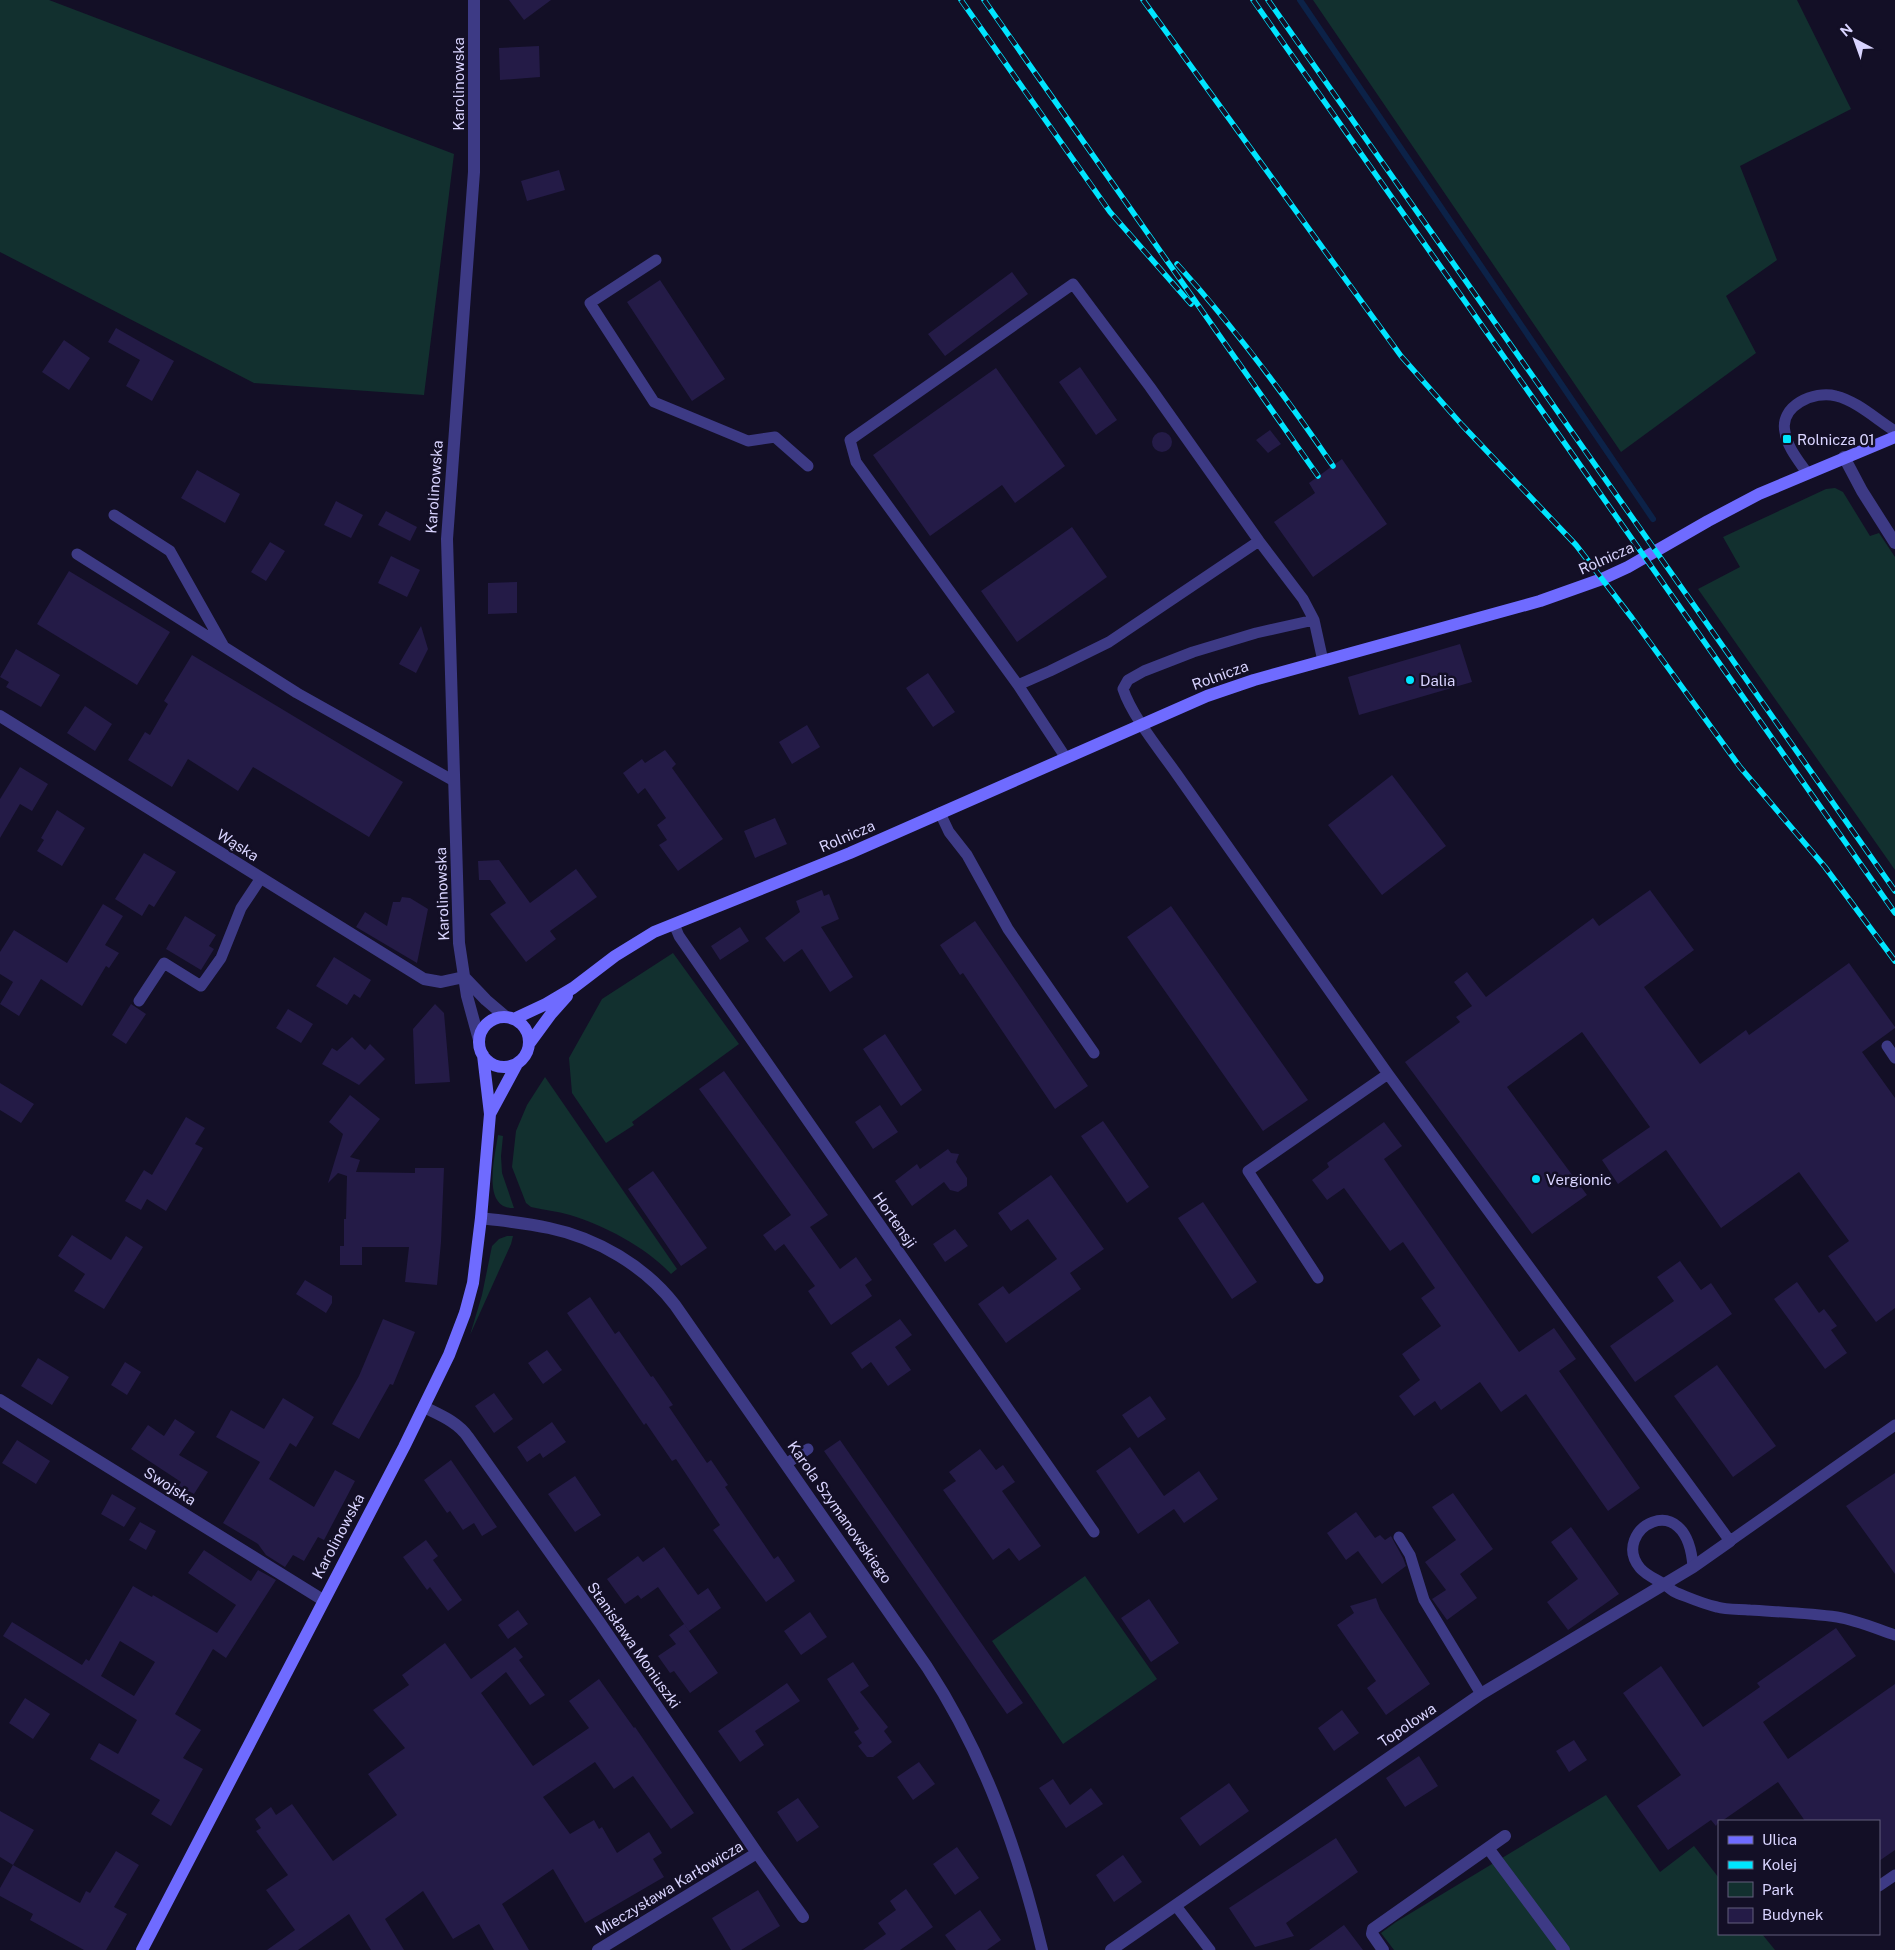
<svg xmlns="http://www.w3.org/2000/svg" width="1895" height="1950" font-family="'Public Sans',sans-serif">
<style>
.green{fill:#12302f}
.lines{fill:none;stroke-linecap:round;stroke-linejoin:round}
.stream{stroke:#0c2248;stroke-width:6}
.building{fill:#241b47;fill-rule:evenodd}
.lane{stroke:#3d3a85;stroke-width:11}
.street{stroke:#3d3a85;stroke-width:12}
.secondary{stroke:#6f6bff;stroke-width:12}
.rail-casing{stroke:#00e5ff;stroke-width:5.5}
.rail{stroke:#130f26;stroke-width:4;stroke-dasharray:11;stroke-linecap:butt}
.poi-dot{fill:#00e5ff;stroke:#130f26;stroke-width:2}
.labels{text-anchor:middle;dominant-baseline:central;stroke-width:5;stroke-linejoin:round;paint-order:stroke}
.street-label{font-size:15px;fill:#d9d4ff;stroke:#130f26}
.poi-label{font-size:15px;fill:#d9d4ff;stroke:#130f26;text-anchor:start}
</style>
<rect width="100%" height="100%" fill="#130f26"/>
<path class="green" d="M0,0H49L454,154L424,395L254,383L0,252Z
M1313,0H1797L1851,109L1740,166L1777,260L1726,296L1756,353L1621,452Z
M1835,488L1843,492L1870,536L1879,533L1895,557V870L1698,589L1740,567L1723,537L1826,489Z
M673,953L739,1044L632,1122L634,1125L606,1143L572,1093L569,1058L602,999Z
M545,1077L677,1269L671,1274C647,1248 604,1225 570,1215C557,1211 544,1210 531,1207L526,1203L512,1167L516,1131L527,1105Z
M498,1135L503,1136L501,1156L502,1173L514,1208C481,1209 495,1156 498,1135Z
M507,1236H513L511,1244L470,1335L482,1295L492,1246L499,1239Z
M1085,1576L1157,1679L1063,1744L992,1641Z
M1606,1795L1660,1872L1694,1846L1719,1878V1934H1762L1775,1950H1394L1381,1933L1396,1922Z"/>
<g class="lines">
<path class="stream" d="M1300,0L1653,519"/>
</g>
<path class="building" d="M509,0H551L524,20Z
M539,46L540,77L500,80L499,48Z
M559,170L565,190L527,201L521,181Z
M1012,272L1028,294L945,356L928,334Z
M660,280L725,379L692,401L627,302Z
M116,328L174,361L152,401L126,386L140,360L108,342Z
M64,340L90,358L69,390L42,372Z
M1080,367L1117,420L1096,435L1059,382Z
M996,368L1065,466L1015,503L1002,485L930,536L873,455Z
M1270,430L1281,444L1268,453L1256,440Z
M1152 442a10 10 0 1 1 20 0a10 10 0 1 1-20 0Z
M1342,459L1387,524L1313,577L1274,522L1315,493L1309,483Z
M197,470L240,494L225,523L181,498Z
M336,501L363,515L351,538L324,525Z
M386,511L417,527L410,541L378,525Z
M1072,527L1107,577L1017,642L981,591Z
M270,542L285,551L266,581L251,572Z
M391,556L420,570L407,597L378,583Z
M69,571L170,632L137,685L37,624Z
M517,582V613L488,614V583Z
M421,626L428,649L416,673L399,664Z
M1460,644L1472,682L1359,715L1348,677Z
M16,649L60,675L41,707L6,687L9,682L0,677Z
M192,655L403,782L369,837L253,767L238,791L188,759L172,787L128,760L145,732L150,735L168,704L164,701Z
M928,673L955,712L933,727L906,688Z
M85,706L112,724L95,751L67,733Z
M807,725L820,747L792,764L779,742Z
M665,750L676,764L672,768L723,839L678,871L659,845L667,840L657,825L666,818L645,788L638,794L623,773L642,759L645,763Z
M20,767L48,784L32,811L20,804L0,838V799Z
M1392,775L1446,846L1382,895L1328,825Z
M57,810L85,828L62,866L37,851L44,840L41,838Z
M775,818L787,844L755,858L744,831Z
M144,853L176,872L154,907L149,904L142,916L115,899Z
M499,860L530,903L576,869L597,897L550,931L556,939L526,962L490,914L506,903L490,880H479L478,861Z
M822,890L824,896L829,894L839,919L821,927L853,977L830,992L802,949L784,962L765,938L800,912L796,901Z
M1650,890L1694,950L1644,987L1700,1064L1746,1030L1749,1035L1849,963L1895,1027V1028L1862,1052L1895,1098V1308L1876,1322L1828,1256L1849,1241L1799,1172L1721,1228L1666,1150L1618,1184L1602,1160L1650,1127L1582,1032L1507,1087L1587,1195L1532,1234L1405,1062L1460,1022L1456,1017L1472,1006L1454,982L1467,972L1486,997L1593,918L1599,926Z
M402,897L410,898L428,909L417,963L356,927L365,912L387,926L393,902H400Z
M103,904L123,916L105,945L119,953L109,968L106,966L82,1006L41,979L19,1016L0,1004L13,982L0,974V952L14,930L67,963Z
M1171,906L1308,1100L1263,1131L1127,937Z
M185,916L216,935L209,946L214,949L201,970L166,949Z
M975,921L1088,1086L1055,1109L963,973L960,975L940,945Z
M740,927L749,941L720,960L711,946Z
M334,957L371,980L360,998L354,994L347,1005L316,986Z
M131,1004L146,1014L126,1044L112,1035Z
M435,1004L444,1013L450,1082L415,1084L413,1029Z
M288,1009L313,1024L301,1043L276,1028Z
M885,1034L922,1090L901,1106L863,1049Z
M352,1037L365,1050L370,1044L385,1059L359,1085L322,1064L332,1048L337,1051Z
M724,1071L828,1215L810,1227L840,1269L856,1257L872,1280L865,1285L872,1296L831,1325L808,1291L815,1286L784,1244L775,1251L763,1235L791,1215L699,1089Z
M0,1083L34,1104L21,1123L0,1110Z
M350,1095L380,1119L350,1157L360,1160L356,1172L415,1173V1168H444L441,1242L437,1285L405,1282L409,1247H362V1265H340V1246H344V1219H346L347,1176L338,1173L328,1183L343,1134L329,1122Z
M880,1105L898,1132L873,1149L855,1122Z
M186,1117L205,1128L195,1144L203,1148L166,1211L147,1199L141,1210L125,1201L144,1170L152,1175Z
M1103,1121L1149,1187L1127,1203L1081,1136Z
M1384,1122L1402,1146L1384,1159L1519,1352L1554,1328L1576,1359L1559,1371L1640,1488L1608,1511L1526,1394L1501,1412L1480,1382L1441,1410L1435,1401L1414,1416L1399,1396L1420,1380L1402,1354L1441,1326L1421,1298L1435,1288L1403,1242L1390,1251L1344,1188L1327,1200L1312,1180L1329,1167L1327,1163Z
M948,1149L951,1153L959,1154L956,1162L967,1178V1186L958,1192L950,1190L944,1182L912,1206L895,1181L917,1164L920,1169Z
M653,1171L707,1248L681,1266L628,1189Z
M1051,1175L1104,1249L1070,1273L1081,1289L1006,1343L978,1304L1003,1286L1009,1294L1057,1259L1028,1219L1011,1231L998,1213Z
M1203,1202L1257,1282L1232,1299L1178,1218Z
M955,1229L968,1246L945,1262L933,1244Z
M72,1235L111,1260L126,1236L143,1247L104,1309L74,1291L85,1274L58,1256Z
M1680,1261L1701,1290L1711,1283L1732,1314L1635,1382L1610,1346L1674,1301L1657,1277Z
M305,1280L332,1296V1303L326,1313L296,1294Z
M1797,1282L1819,1313L1824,1309L1837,1326L1831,1330L1847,1353L1825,1369L1774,1299Z
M590,1297L615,1334L619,1331L651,1377L653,1376L673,1405L669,1407L707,1463L711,1460L728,1485L725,1487L774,1559L778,1556L795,1581L766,1602L713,1530L720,1525L676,1459L672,1461L646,1423L644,1425L567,1313Z
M383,1319L415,1332L393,1385L390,1384L359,1439L332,1424L359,1376Z
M900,1319L912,1335L895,1347L911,1370L888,1386L871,1362L862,1369L851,1353Z
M547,1350L562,1370L543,1384L528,1363Z
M38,1358L69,1377L52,1405L21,1386Z
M125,1362L141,1372L127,1395L111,1385Z
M1717,1365L1776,1446L1733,1477L1674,1396Z
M494,1393L513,1419L494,1433L475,1406Z
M1150,1396L1166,1419L1138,1438L1122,1415Z
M283,1398L314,1417L296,1447L290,1443L269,1479L314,1507L335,1470L355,1481L324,1540L318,1537L304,1561L293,1555L285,1567L266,1555L258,1544L223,1523L260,1462L216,1437L231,1410L264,1429Z
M175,1419L195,1432L179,1455L208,1472L194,1494L179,1486L181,1482L131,1449L148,1425L164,1436Z
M552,1422L566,1442L543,1458L540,1453L527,1462L517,1447Z
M17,1440L50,1461L36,1484L2,1463Z
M840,1440L1023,1703L1007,1714L824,1451Z
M1130,1447L1164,1496L1199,1471L1218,1499L1184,1523L1174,1509L1138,1534L1096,1471Z
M980,1449L996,1470L1003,1465L1015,1482L1002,1491L1041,1546L1019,1561L1009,1548L993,1560L943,1490L956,1481L949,1472Z
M451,1460L497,1527L482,1536L474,1523L463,1530L450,1511L447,1513L424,1480Z
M1895,1473V1574L1846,1506Z
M575,1476L601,1515L575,1532L548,1494Z
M1453,1493L1493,1549L1460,1574L1477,1598L1447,1620L1432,1599L1446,1590L1425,1562L1456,1540L1432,1507Z
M112,1494L136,1508L124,1527L101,1514Z
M1356,1512L1375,1538L1380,1535L1385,1540L1391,1536L1403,1558L1406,1566L1382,1584L1358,1551L1346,1560L1327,1533Z
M140,1522L156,1531L146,1550L129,1540Z
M1571,1527L1619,1594L1568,1630L1547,1602L1578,1579L1551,1542Z
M426,1540L438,1556L433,1560L462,1600L448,1611L430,1587L427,1590L403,1557Z
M664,1547L698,1595L708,1588L721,1608L689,1631L658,1587L641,1599L638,1595L625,1604L607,1579L638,1556L643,1562Z
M204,1550L251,1581L258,1570L276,1580L226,1658L213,1649L175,1714L201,1730L183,1758L203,1769L171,1826L151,1814L160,1800L90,1759L99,1743L118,1754L137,1720L3,1636L12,1622L82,1665L86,1659L89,1661L133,1586L152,1597L153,1595L217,1633L236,1605L188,1573ZM120,1641L155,1662L134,1696L101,1676Z
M1376,1598L1380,1609L1430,1684L1386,1715L1367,1688L1376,1681L1337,1625L1354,1613L1350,1606Z
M1149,1599L1179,1643L1151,1662L1121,1618Z
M518,1610L528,1624L508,1639L498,1625Z
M810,1612L827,1637L801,1655L784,1631Z
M684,1624L718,1673L690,1693L674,1671L670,1673L658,1656L676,1644L669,1635Z
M1836,1628L1856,1656L1763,1722L1788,1759L1895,1684V1850L1879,1861V1821H1805L1778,1782L1722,1821H1719L1716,1826L1711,1820L1668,1850L1637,1806L1681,1775L1623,1693L1661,1666L1703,1727L1760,1687L1757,1683Z
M445,1643L471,1679L515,1647L523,1657L519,1660L545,1695L530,1705L506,1672L481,1693L533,1766L589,1728L569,1701L599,1679L634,1728L635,1727L694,1813L671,1829L633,1776L614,1789L595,1762L543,1797L570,1834L594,1820L599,1829L602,1827L617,1853L649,1832L662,1853L653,1859L664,1877L585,1923L553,1869L502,1904L529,1950H494L479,1924L453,1939L423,1891L385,1919L404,1950H371L349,1914L298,1950H267L295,1930L266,1890L288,1875L256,1831L261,1828L255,1819L271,1807L276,1815L292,1804L333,1861L397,1815L368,1774L405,1748L373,1710L409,1685L402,1675Z
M853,1662L869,1686L860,1692L888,1727L884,1731L892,1742L873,1757H867L858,1746L862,1743L854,1732L859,1729L827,1679Z
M787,1683L800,1701L755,1731L764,1745L740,1762L718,1731Z
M25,1698L50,1714L33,1739L9,1723Z
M1342,1710L1359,1733L1334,1751L1318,1728Z
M1574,1740L1587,1760L1569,1772L1556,1751Z
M1419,1756L1438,1786L1405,1807L1386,1778Z
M919,1762L935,1784L913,1800L897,1777Z
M1053,1779L1070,1805L1091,1788L1103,1804L1066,1828L1039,1788Z
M1229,1783L1249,1811L1200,1846L1180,1818Z
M798,1798L819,1827L797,1842L777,1812Z
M0,1811L34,1830L13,1865L0,1857Z
M1336,1838L1358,1872L1286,1923L1294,1936L1255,1947L1229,1908Z
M957,1847L979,1878L955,1895L933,1864Z
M116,1851L139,1865L114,1907L127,1914L106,1950H84L30,1920L33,1914L0,1896V1888L13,1865L80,1903L86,1891L90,1893Z
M1123,1855L1142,1882L1114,1902L1096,1875Z
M906,1889L933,1927L900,1950H863L886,1934L878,1923L896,1910L890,1901Z
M758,1890L780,1926L741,1950H731L712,1918Z
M980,1910L1001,1940L987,1950H956L945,1935Z
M1344,1925L1363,1950H1309Z"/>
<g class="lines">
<path class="lane" d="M656,260L590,303L654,402L748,441L775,437L808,466
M1807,473C1799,461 1787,447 1785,432C1779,406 1814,390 1836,396C1857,401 1877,420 1895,431
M114,515L170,551L223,645
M77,554L297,693L454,781
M1314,620L1256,633L1193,652L1144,671L1128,680L1123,689C1132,716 1159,749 1176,773L1388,1074L1730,1541L1895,1425
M1018,685L1050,671L1109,642L1259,541
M1066,758L1018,685L856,462L850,440L1073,284L1150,387L1259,541L1303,599L1314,620L1323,661
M940,813L949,832L967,855L1008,929L1094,1053
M674,924L679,936L1094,1532
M139,1001L164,963L201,986L221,958L241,908L261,878
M1887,1046L1895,1058
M1318,1278L1248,1171L1388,1074
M786,1464L808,1449
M1399,1537L1410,1555L1424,1600L1481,1694
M1693,1567C1687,1483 1609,1531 1640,1568C1646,1575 1654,1578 1662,1583C1668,1586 1671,1591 1677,1593C1690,1598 1703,1604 1717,1607C1727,1610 1740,1609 1750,1610C1779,1612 1809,1613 1837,1617C1856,1620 1877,1629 1895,1635
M1879,1886L1895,1875
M1176,1906L1210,1950"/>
<path class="street" d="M474,0V172L447,539L459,943L467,996L479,1040
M1844,457L1862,491L1895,543
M0,716L424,979L441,982L464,977
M464,977L486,1000L506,1017
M481,1218C504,1221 527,1223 549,1228C597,1238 645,1266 675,1305L927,1667C984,1754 1018,1850 1042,1950
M0,1400L323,1600
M424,1407C440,1415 458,1422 468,1437L600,1623L757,1853L803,1917
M1488,1848L1564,1950
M598,1950L757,1853
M1111,1950L1481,1694L1693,1567L1730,1541
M1383,1950L1372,1934L1373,1929L1505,1836"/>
<path class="secondary" d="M479 1042a25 25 0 1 1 50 0a25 25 0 1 1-50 0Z
M514,1019L546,1004L573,988L615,956L654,932L850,853L1207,696L1254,680L1540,601L1602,579L1628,567L1708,521L1759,494L1895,437
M529,1044L551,1014L567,996
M490,1114L517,1064
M142,1950L404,1447L449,1355L465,1313L473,1283L481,1218L490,1114L483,1055"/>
<defs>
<path id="rail" d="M961,0L1110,212L1191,304
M984,0L1318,476
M1143,0L1401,356L1462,425L1576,545L1632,618L1740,767L1825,867L1895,961
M1253,0L1895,913
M1268,0L1895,891
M1177,264C1235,328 1284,394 1333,466"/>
</defs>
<use href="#rail" class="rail-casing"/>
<use href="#rail" class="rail"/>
</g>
<g class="poi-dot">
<rect x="1782" y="434" width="10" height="10" rx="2.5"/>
<circle cx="1410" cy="680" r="5"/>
<circle cx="1536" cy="1179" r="5"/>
</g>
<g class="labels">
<g class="street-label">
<text transform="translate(458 84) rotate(-90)">Karolinowska</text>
<text transform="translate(434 487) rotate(-86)">Karolinowska</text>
<text transform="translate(1606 558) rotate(-24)">Rolnicza</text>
<text transform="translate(1220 675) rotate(-20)">Rolnicza</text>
<text transform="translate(847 836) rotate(-23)">Rolnicza</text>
<text transform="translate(238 845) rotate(32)">Wąska</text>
<text transform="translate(442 894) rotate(-92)">Karolinowska</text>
<text transform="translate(895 1220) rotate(55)">Hortensji</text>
<text transform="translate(170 1486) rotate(32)">Swojska</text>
<text transform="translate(840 1512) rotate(55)">Karola Szymanowskiego</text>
<text transform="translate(338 1536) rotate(-62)">Karolinowska</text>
<text transform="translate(634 1645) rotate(55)">Stanisława Moniuszki</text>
<text transform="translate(1407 1725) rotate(-34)">Topolowa</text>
<text transform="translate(669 1888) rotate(-31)">Mieczysława Karłowicza</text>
</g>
<g class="poi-label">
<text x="1797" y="439">Rolnicza 01</text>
<text x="1420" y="680">Dalia</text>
<text x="1546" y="1179">Vergionic</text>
</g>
</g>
<rect x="1718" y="1820" width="162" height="115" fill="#130f26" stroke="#625e7d"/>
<rect x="1728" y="1836" width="25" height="8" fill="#6f6bff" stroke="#625e7d"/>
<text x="1762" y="1845" font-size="15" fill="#d9d4ff">Ulica</text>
<rect x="1728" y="1861" width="25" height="8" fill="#00e5ff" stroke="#625e7d"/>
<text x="1762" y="1870" font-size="15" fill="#d9d4ff">Kolej</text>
<rect x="1728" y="1882" width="25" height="15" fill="#12302f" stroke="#625e7d"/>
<text x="1762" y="1895" font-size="15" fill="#d9d4ff">Park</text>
<rect x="1728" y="1908" width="25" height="15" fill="#241b47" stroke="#625e7d"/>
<text x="1762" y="1920" font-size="15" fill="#d9d4ff">Budynek</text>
<g transform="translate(1855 40) rotate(319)" stroke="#130f26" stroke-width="4" paint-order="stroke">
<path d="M0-4L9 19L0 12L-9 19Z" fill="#d9d4ff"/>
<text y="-8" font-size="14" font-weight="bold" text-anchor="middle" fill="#d9d4ff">N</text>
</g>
</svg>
